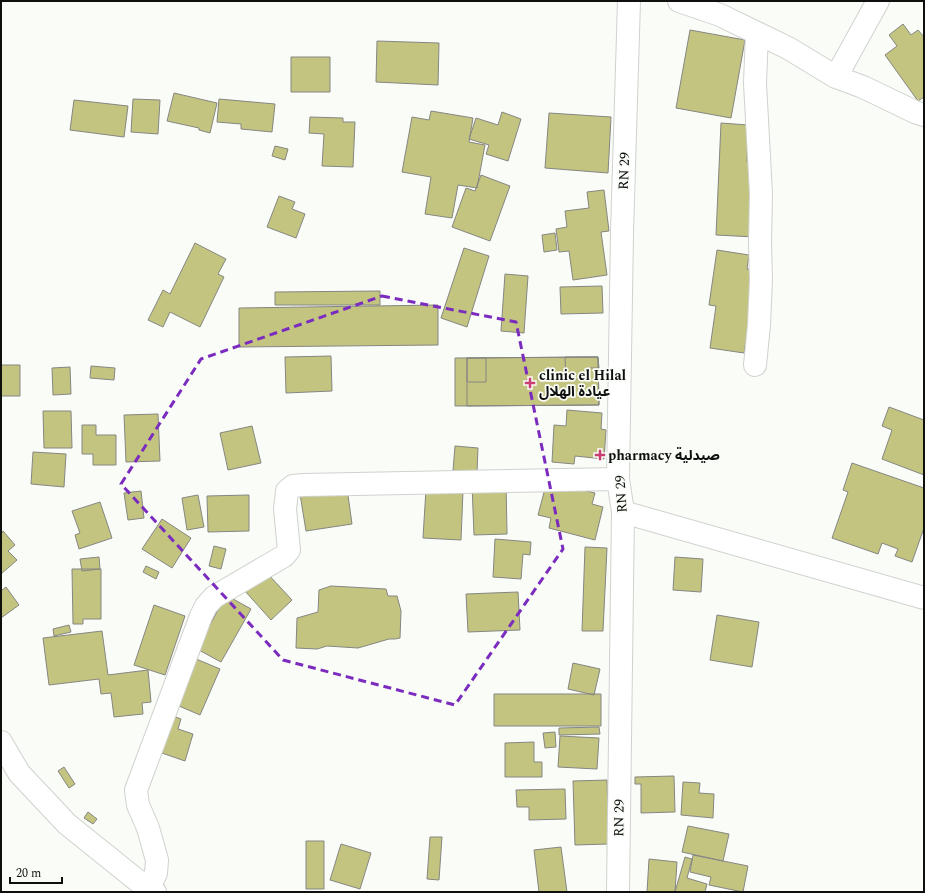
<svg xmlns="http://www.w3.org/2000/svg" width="925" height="893" font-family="Spectral,'Noto Sans Arabic',serif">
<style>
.building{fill:#c3c480;stroke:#868682}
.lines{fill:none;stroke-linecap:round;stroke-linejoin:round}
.minor-casing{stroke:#cfd2ce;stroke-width:24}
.major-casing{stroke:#cfd2ce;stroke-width:24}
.minor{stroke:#fff;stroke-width:22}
.major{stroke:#fff;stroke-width:22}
.marked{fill:none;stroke:#7b2cbf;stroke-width:3;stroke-dasharray:8 5;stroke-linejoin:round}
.poi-dot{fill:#c83d72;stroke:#f9fcf7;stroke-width:1.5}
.labels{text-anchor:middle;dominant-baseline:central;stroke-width:3.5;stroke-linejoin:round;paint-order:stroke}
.street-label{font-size:14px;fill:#0f100e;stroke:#f9fcf7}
.poi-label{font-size:14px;font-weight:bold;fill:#0f100e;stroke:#f9fcf7;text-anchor:start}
</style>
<rect width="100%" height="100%" fill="#f9fcf7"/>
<path class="building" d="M903,24L911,35L918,30L924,37V97L918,101L885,55L897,46L889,35Z
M690,30L745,40L731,118L676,108Z
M377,41L439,43L438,85L376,82Z
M291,57H330V92H291Z
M174,93L217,103L210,133L199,130V128L167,121Z
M133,99L160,100L158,134L131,132Z
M219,99L275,104L272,132L241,129V124L217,122Z
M74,100L128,106L124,137L70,130Z
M431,111L473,118L469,142L485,145L477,188L458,185L452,218L425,214L431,177L402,172L412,117L429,120Z
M502,112L521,119L508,161L486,154L489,145L469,139L476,118L498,125Z
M549,113L611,117L608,173L545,168Z
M310,117L343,118V122H355L353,167L322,166L324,134L309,133Z
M721,123L748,125L747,162L759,163L755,237L716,235Z
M275,146L288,149L285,160L272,156Z
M481,175L510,186L490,241L452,227L466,188L475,191Z
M604,190L609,231L601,232L607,275L573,280L569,251L559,252L556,229L567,227L565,211L589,208L587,192Z
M279,196L295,202L292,209L305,214L296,238L267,227Z
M555,233L557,250L544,252L542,235Z
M195,243L226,259L218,274L224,277L200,327L170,312L163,327L148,320L163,290L170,294Z
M464,248L489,256L467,327L441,318Z
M717,250L749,255L747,269L759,271L751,310L744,353L710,348L716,306L709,305Z
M505,274L528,276L524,333L501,331Z
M602,286L603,313L561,314L560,287Z
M380,291V305H275V292Z
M438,305V345L239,347V308Z
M331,356L332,391L286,393L285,357Z
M565,357H598L599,368H588V379H566Z
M598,357L599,405L467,406V358Z
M598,357L599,405L455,406V358Z
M467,358H486V382H467Z
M1,365H20V396H1Z
M91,366L115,368L114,380L90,378Z
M70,367L71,394L53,395L52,368Z
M889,407L924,420V475L882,459L892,430L882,426Z
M567,410L602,413L601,429L606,430L604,459L575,456L574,464L552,462L554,425L566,426Z
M43,411H71L72,448H44Z
M158,414L160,461L126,462L124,415Z
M82,425H96V435H116V465H93V454H82Z
M252,426L261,463L228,470L220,433Z
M455,446L478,448L477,472L453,471Z
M33,452L66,454L64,487L31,484Z
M852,463L924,488V528L912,562L895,556L898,549L882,543L878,554L832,538L848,492L843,490Z
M547,481L595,493L592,504L603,507L595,540L549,528L551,518L538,515Z
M506,483L507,534L474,535L472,484Z
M347,488L352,524L306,531L300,494Z
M426,489L463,491L461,540L423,538Z
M141,491L144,518L128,520L124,493Z
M198,495L204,527L187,530L182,498Z
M249,495V531L208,532L207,496Z
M100,502L112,538L79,549L75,535L80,533L72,511Z
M162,519L191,538L172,568L142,549Z
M3,531L15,545L8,551L17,560L1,574V534Z
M495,539L531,542L530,555L523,554L521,579L493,577Z
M214,546L226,549L221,569L209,566Z
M585,547L607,548L603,631H582Z
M99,557L100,569L82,571L80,559Z
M675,557L703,559L701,592L673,590Z
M146,566L159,572L156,579L143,572Z
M72,569H101V619H83V624H73Z
M266,572L292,600L271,620L245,591Z
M331,586L386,589L388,596H397L401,611L400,638L395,639H389L358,648L327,646L317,649L296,648L297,618L318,612L319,590Z
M6,587L19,605L1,618V591Z
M518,592L520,630L468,632L466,594Z
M226,595L251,609L221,662L197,649Z
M154,605L185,616L165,675L134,665Z
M717,615L759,622L752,667L710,660Z
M69,625L71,632L54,636L53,629Z
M102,631L108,675L148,670L151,702L142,703L143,714L114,717L111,693L101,694L99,679L49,685L43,638Z
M189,656L220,669L200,715L179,706L183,696L174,692Z
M573,663L600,669L594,695L568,689Z
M494,694H601V726H494Z
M168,714L181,719L178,729L193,734L185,761L156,751Z
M599,727L600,734L559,735V728Z
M555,732L556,747L545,748L543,733Z
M560,736L599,738L597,769L558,767Z
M534,742V762H542V777H505V743Z
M64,767L75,784L69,788L58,771Z
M674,776L675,812L641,813V784H635V777Z
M607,780L609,844L575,845L573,781Z
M683,782L700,783L699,793L714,794L713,818L681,815Z
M565,789L566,819L529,820V807H517L516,790Z
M88,812L97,819L93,824L84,818Z
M688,826L729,834L723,861L682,852Z
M430,837H442L439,880L427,879Z
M306,841H324V889H306Z
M341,844L371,853L360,889L330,880Z
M561,847L567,892H539L534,850Z
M693,855L748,866L743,892L709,885L711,877L690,872Z
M685,857L692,859L687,878L707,884L705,892H675Z
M649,859L677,862L675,892H647Z"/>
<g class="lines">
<defs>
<path id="minor" d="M679,1L720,15L788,48L836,77L863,87L915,112L924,115
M836,77L878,1
M755,365L759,325L761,280L760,242L761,194L755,83L757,33
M623,512L924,598
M1,742L19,773L67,824L148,889L155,892
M147,892L156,873L157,860L148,828L138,805L136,790L142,774L201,616L206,606L214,597L284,556L289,550L285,509L287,491L293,486L303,485L618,479"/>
<path id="major" d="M618,892L623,512L618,479L622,233L629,1"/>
</defs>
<use href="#minor" class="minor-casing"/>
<use href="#major" class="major-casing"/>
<use href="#minor" class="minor"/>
<use href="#major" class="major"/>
</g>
<path class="marked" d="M382,296L516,322L563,549L455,705L283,660L121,484L201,359Z"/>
<g class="poi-dot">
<path d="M528 377h4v4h4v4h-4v4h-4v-4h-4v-4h4z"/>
<path d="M598 449h4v4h4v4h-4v4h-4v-4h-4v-4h4z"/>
</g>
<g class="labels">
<g class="street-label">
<text transform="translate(624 171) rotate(-88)">RN 29</text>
<text transform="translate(621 494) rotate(-94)">RN 29</text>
<text transform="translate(619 818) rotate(-89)">RN 29</text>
</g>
<g class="poi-label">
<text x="539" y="375">clinic el Hilal<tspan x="539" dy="16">عيادة الهلال</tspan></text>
<text x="608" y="455">pharmacy صيدلية</text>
</g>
</g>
<rect width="925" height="893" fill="none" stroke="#0f100e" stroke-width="4"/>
<path d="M10 877v6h52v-6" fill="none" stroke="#0f100e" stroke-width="2"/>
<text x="16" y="877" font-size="12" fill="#0f100e" stroke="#f9fcf7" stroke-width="3" paint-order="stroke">20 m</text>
</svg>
